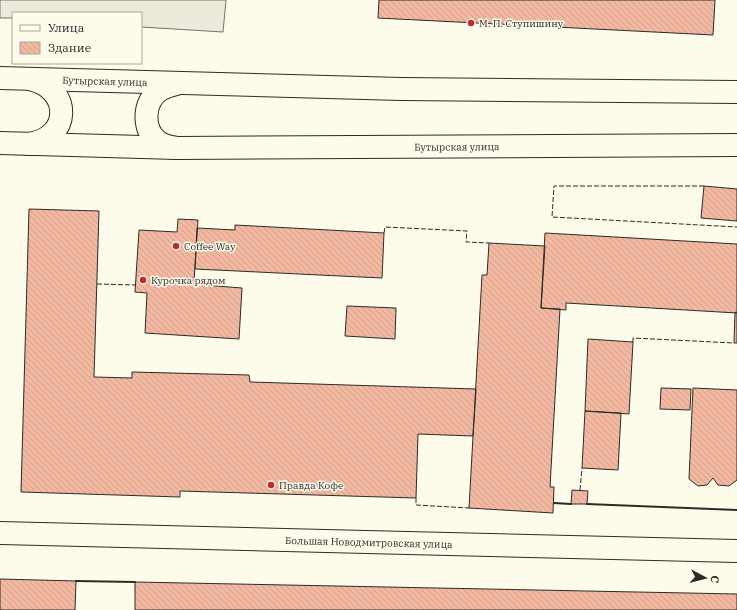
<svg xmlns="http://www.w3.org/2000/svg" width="737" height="610" font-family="'IBM Plex Serif',serif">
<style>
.parking{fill:#eceadb;stroke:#74746e}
.building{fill:url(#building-back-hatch);stroke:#2b2b2b}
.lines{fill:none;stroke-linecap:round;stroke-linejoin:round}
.minor-casing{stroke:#2b2b2b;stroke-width:24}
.primary-casing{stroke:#2b2b2b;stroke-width:24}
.minor{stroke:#fdfbea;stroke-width:22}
.primary{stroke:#fdfbea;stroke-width:22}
.fence{stroke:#2b2b2b;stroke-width:1;stroke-dasharray:5 2;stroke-linecap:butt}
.wall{stroke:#2b2b2b;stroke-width:2}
.poi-dot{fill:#c62828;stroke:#fdfbea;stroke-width:1.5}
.labels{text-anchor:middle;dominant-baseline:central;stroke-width:3;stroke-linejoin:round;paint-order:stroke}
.poi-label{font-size:10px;fill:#2b2b2b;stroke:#fdfbea;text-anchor:start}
.street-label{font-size:10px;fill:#2b2b2b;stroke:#fdfbea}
</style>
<defs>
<pattern id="building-back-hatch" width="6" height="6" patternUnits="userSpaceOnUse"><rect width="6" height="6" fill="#f2b8a0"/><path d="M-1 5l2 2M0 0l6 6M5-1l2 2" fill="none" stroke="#d09e8a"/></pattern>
</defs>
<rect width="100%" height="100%" fill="#fdfbea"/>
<path class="parking" d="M0,0H226L223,32L141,27V13H13V18H0Z"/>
<path class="building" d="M379,0H715L713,35L378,18Z
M704,186L737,189V221L701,218Z
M29,209L99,211L94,377L132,378V372L249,375L250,382L476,389L473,436L418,434L416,498L180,491V497L21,492Z
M178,219L198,220L194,281L204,282V285L242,288L239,339L145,333L147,293L135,292L139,230L177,232Z
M235,225L384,233L382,278L195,269L197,228L235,230Z
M545,233L737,244V313L566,303V310L541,308Z
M489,243L545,246L541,308L560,309L550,487H554L553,513L469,508L482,275H487Z
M347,306L396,308L395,339L345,336Z
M735,312L737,313V343H734Z
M588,339L633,342L629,414L585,411Z
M661,388L691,389L690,410L660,409Z
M693,388L737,390V480L729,486L718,485L713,478L707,485L698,486L689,479Z
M585,411L621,413L618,470L582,468Z
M572,490L588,491L587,504H571Z
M0,579L76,581L75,610H0Z
M135,582L737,594V610H135Z"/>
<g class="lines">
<defs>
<g id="minor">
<path d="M28,144C71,139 73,89 30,79"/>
<path d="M177,148C170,147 163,146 157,141C142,129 143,101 160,90C166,86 173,85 180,83"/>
<path id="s1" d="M0,533L737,551"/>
</g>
<g id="primary">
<path id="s2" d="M0,78L401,89L737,92"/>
<path id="s3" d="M0,143L177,148L737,145"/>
</g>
</defs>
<use href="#minor" class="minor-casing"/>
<use href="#primary" class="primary-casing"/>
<use href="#minor" class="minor"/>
<use href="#primary" class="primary"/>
<path class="fence" d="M704,186H554L552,217L737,227
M384,233L385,227L467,231L466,242L489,243
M97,284L135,285
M633,342V338L734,343
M580,490L582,468
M416,498V505L469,508"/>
<path class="wall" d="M554,503L571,504
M587,504L737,510
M76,581L135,582"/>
</g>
<g class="poi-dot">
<circle cx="471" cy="23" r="4"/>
<circle cx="176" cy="246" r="4"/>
<circle cx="143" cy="280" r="4"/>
<circle cx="271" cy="485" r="4"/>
</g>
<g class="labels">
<g class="poi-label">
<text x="479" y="23">М. П. Ступишину</text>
<text x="184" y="246">Coffee Way</text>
<text x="151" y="280">Курочка рядом</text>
<text x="279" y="485">Правда Кофе</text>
</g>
<g class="street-label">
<text stroke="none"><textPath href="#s2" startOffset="105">Бутырская улица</textPath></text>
<text stroke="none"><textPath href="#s3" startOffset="457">Бутырская улица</textPath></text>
<text stroke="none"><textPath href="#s1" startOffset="369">Большая Новодмитровская улица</textPath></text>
</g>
</g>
<rect x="12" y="12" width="130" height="52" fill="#fdfbea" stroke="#a9a89e"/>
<rect x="20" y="25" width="20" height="6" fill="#fdfbea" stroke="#a9a89e"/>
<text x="48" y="32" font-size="12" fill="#2b2b2b">Улица</text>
<rect x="20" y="42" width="20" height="12" fill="url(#building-back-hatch)" stroke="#a9a89e"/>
<text x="48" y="52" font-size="12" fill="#2b2b2b">Здание</text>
<g transform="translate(705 578) rotate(97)" stroke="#fdfbea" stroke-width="3" paint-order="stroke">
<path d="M0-3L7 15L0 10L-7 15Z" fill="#2b2b2b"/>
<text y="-6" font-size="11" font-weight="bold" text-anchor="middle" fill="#2b2b2b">С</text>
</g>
</svg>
